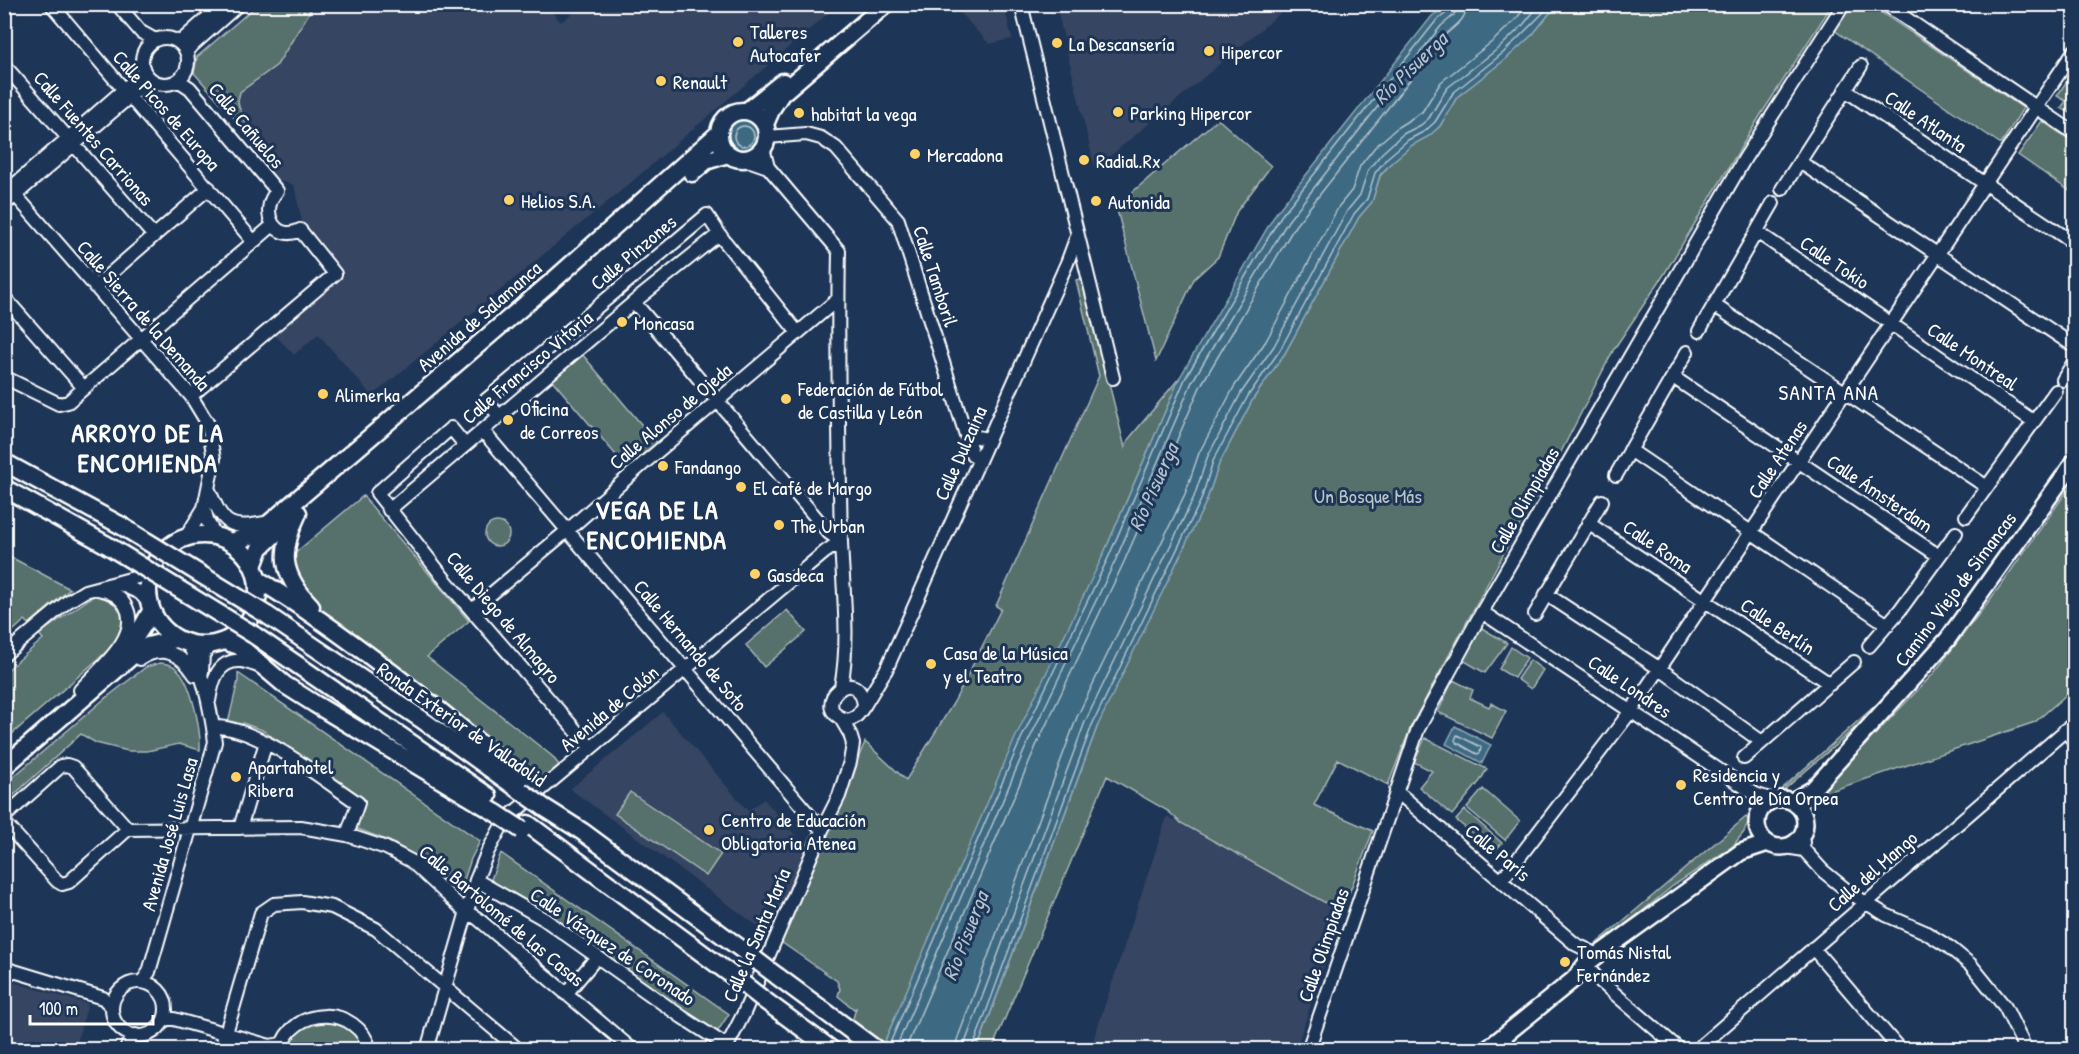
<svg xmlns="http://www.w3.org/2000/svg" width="2079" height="1054" font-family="'Patrick Hand',sans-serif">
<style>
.built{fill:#354462}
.green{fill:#566f6c;stroke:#aab7b6;stroke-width:1.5}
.water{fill:#3e6a82;stroke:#8ba6b4;stroke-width:1.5}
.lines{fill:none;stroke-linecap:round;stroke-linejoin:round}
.shore{stroke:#b2c3cd;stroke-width:1.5}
.minor-casing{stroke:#fff;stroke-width:16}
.major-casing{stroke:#fff;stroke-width:20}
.highway-casing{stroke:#fff;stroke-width:21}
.minor{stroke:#1d3557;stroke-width:12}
.major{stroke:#1d3557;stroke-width:15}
.highway{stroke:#1d3557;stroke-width:16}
.highway-bridge-casing{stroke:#fff;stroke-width:21;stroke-linecap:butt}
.highway-bridge{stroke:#1d3557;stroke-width:16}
.poi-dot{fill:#ffd166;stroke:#1d3557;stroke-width:2}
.labels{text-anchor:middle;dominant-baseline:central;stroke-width:6;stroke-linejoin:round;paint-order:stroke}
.poi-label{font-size:20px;fill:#fff;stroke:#1d3557;text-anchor:start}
.street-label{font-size:20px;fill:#fff;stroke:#1d3557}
.park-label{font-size:20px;fill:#bbc5c4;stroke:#1d3557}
.water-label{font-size:21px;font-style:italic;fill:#b2c3cd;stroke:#1d3557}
.neighbourhood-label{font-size:21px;letter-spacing:1.5px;fill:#fff;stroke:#1d3557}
.district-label{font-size:26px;font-weight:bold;letter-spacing:1.5px;fill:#fff;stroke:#1d3557}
</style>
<rect width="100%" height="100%" fill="#1d3557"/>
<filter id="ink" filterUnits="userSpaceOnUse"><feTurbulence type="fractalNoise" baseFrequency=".0167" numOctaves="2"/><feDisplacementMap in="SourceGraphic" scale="12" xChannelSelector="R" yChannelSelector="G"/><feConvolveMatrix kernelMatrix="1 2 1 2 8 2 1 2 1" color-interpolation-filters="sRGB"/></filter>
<g filter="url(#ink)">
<path class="built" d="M314,5H546L561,22L583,5H838L628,185L372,396L318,334L294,355L273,333L343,274L303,227L294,185L271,179L242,116L238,101L240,92L245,86L277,65Z
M953,5H1004L1012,39L989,44Z
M1056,5V4L1290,5L1095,169Z
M663,712L748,811L764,799L807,849L770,935L570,789Z
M1167,816L1342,912L1296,1049L1090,1050Z
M9,981L88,1004L75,1049H5V996Z"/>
<path class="green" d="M257,5H314L277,65L240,92L238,101L239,107L253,139L194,73L197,57Z
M1561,5H1832L1760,116L1663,276L1614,349L1561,452L1506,549L1412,724L1388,785L1338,759L1314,805L1373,831L1342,912L1181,823L1168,811L1107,776L992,1049L977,1050L1099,722L1206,502L1219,464L1253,399L1285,353L1359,217L1372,202L1380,176L1392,162L1412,145L1429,136L1440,126L1457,97L1507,58L1533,34L1549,14Z
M1851,5H1870L2023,108L2001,144L1834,30Z
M2074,70V115L2061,108L2066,101L2057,96Z
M1218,119L1271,166L1237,211L1218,257L1194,279L1156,361L1116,206Z
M2042,121L2074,143V194L2018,155Z
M1083,278L1125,448L1128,440L1180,377L1104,553L881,1049H844L856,1008L854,1009L838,996L840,989L837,981L781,942L865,742L906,780L954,702L1001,609L996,606L1099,376L1076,280Z
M582,354L657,443L627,468L552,380Z
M2074,481V688L2035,722L1825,793L1822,790L1934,673L2001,585Z
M363,496L469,621L427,657L552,756L559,765L537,784L331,622L304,596L288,559Z
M485 534a12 12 0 1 1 24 0a12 12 0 1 1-24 0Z
M5,554L70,589L29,624L25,620L5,638Z
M99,592L115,597L127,617L120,640L5,740L4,673L43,639L39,634Z
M787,610L806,632L764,667L746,645Z
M1480,627L1507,643L1485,673L1463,660Z
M1511,647L1527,658L1514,678L1499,669Z
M1530,660L1543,670L1531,689L1517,679Z
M160,663C167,664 172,664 177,669C192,682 201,731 200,750L179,744L147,751H128L96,743L81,734L5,803V784L102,701L146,667Z
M238,673L480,841L471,859L460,892L417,857L391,842L353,827L362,797L262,730L243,723L238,727L228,723L238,681Z
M1453,680L1473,690L1470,698L1489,707L1491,703L1506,711L1492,738L1438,712Z
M1895,688L1876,710L1779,794L1777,793Z
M1425,738L1487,769L1480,781L1452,815L1419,787L1432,771L1414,762Z
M1483,789L1520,821L1505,840L1467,808Z
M630,792L721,854L706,876L615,814Z
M1465,810L1502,843L1494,852L1456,820Z
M1746,817L1749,820L1744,832L1732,847L1674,885L1601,945L1591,948Z
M501,853L729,1014L716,1034L584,939L490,882Z
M324,1017L354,1030L365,1050H283L289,1036Z"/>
<path class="water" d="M1447,5H1561L1549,14L1533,34L1507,58L1457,97L1440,126L1429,136L1412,145L1392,162L1380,175L1372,202L1359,217L1285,353L1253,399L1219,464L1206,502L1097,727L977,1049L881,1050L1016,736L1104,553L1180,377L1276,213L1432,16Z
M728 136a16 16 0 1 1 32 0a16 16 0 1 1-32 0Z
M1455,726L1491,745L1482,763L1446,744Z"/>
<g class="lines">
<path class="shore" d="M734 136a10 10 0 1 1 20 0a10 10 0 1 1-20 0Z
M1457,735L1481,747L1480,753L1477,754L1456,742L1455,740Z
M887,1050L1021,739L1109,556L1185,379L1281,216L1436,21L1449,11L1450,4
M895,1050L1028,742L1116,559L1192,382L1288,221L1441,26L1454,15L1458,4
M905,1050L1036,746L1124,562L1200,387L1295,226L1447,33C1458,24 1466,19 1467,4
M955,1050L957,1040L1077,717L1185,494L1199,453L1234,387L1266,341L1339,206L1352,190L1360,166L1375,147L1398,127L1422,112L1441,82L1493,41L1516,19L1528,4
M964,1050L965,1043L1085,722L1194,497L1207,458L1241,393L1274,346L1347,211L1360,195L1368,170L1382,153L1403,134L1421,125L1429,118L1447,88L1499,48L1523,25L1540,4
M972,1050L1092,725L1201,500L1213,461L1248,396L1280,350L1354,214L1367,199L1375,173L1387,158L1408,140L1425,131L1435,122L1453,93L1503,53L1552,4"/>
<defs>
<path id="minor" d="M51,4L253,241
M117,4L141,32L155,40
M1021,4L1113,378
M1885,4L2074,133
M142 61a23 23 0 1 1 46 0a23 23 0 1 1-46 0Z
M179,43L223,4
M186,51L239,4
M4,65L154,236
M178,80L190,88L277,191C258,212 276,243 300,230L335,274L191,396
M1845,90L2074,243
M767,137L806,134L821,138L836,148L898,220L966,435L988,439
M763,148L768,167L839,251C837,348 839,445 841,542C843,590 850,640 841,687
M745,159L768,167
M1800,162L2074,346
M4,182L191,396L208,424L214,459L204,508L186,537
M1782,189L1861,66
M5,193L144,72
M4,205L150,79
M1757,232L2033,421
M95,287L209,188
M4,297L84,388
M634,302L829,533L841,541
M1714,305L1987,487
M1699,331L1773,203
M4,377L59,404L68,402L273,225
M1673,377L1939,556
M2063,380L2074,362
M499,416L486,400L707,215L722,238L798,333
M482,430L822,830
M966,435L972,454L979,459
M465,445L451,428L377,493L447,582L591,748
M1630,450L1888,625
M1616,475L1687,352
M209,490C225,529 231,529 271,522
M204,508L208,523L216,536
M389,510L634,302L719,234
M1966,516L2056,391
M1588,523L1830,684
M118,583L140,593L148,602
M1546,594L1660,669L1762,742
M472,610L568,530L644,463L838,299
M1482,612L1755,794L1772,800
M1535,614L1602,501
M1869,646L1900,610L1956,533
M4,655L67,602L85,591L149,574
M140,659C163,644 182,654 195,675
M202,672L203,654L212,645
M80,690C99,669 143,635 125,605C119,595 110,591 98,589
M209,701C212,682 217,659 242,661C248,662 255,665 261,667
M864,704C856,662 812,704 841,718C845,720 851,720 855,717C861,714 880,678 886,670L1067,263L1077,236
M213,727C256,725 322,779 358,803L347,835
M2065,730L2074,741
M1744,758L1854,662
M1396,791L1575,944L1598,955
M1755,794L1761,809
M4,817L61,766L67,765L73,767L128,829
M4,822L57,881L62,884L69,882L128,829L301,827L347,835L386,848L411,861L466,912L477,918L633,1050
M240,828L266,742
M1802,836L1804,850L1823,871L1850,893L1886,915L1925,932L1949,947L1971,965L2005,1007L2026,1050
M1786,847L1804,850
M476,880L544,919L682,1017L727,1046
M1501,881L1631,711L2074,51
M1813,948L1900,1050
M1585,965L1600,981L1680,1050
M4,968L103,998L111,1006
M142,982L149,972L215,742C211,710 203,672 188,643
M112 1009a27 27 0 1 1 54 0a27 27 0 1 1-54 0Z
M566,994L597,957
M164,1019H174L270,1046L281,1044
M1502,1037L1512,1050
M126,1050L128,1044L136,1035
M221,1050L261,913L274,904L302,902L332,907L376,929L519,1050
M280,1050C292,1005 358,1004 370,1050
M427,1050L476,880L488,851L505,820L825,552L841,541
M725,1050L744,1013L822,830L839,796L850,762L853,744L850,734L840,717
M1308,1050L1418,729L1482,612L1745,158L1844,4
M1696,1050L2074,723"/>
<path id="major" d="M1757 823a24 24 0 1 1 48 0a24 24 0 1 1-48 0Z
M1792,801L1813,789L1947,640L2074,462
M1486,1050L1574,979L1585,965L1598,955L1741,852L1768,843"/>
<path id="highway" d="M747,111L783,82
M719 135a24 24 0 1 1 48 0a24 24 0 1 1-48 0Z
M765,124L772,108L781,94L886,4
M692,173L706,161L728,154
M4,462L120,525
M4,488L107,545
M298,513C279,553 281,574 311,606
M148 590a55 55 0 1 1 110 0a55 55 0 1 1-110 0Z
M231,542L257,534L272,521L555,279L719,133
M253,566L260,548L284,525
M257,579C354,638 441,711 529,784
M267,615L421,719L521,791
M254,635L488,796
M224,641L239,646L285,685L315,704L496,813
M118,656C133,643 142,629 151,611
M4,767L133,655L148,646L176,639
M545,808L583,832L752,957
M528,824L741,982
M777,976L877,1050
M764,1000L832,1050"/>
</defs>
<use href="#minor" class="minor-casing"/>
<use href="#major" class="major-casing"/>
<use href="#highway" class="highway-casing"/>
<use href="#minor" class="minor"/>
<use href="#major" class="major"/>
<use href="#highway" class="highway"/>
<defs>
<path id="highway-bridge" d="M120,525L267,615
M107,545L254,635
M521,791L545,808
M496,813L522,830
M752,957L777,976
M741,982L764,1000"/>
</defs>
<use href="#highway-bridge" class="highway-bridge-casing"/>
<use href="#highway-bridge" class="highway-bridge"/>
</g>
</g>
<g class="poi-dot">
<circle cx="738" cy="42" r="6"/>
<circle cx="1057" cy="43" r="6"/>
<circle cx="1209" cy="51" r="6"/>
<circle cx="661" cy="81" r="6"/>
<circle cx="1118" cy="112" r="6"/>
<circle cx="799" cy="113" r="6"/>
<circle cx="915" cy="154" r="6"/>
<circle cx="1084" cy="160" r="6"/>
<circle cx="509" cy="200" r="6"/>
<circle cx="1096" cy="201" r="6"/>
<circle cx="622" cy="322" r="6"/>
<circle cx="323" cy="394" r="6"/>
<circle cx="786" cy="399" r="6"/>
<circle cx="508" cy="420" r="6"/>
<circle cx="663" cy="466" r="6"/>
<circle cx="741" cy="487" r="6"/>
<circle cx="779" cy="525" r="6"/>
<circle cx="755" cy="574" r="6"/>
<circle cx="931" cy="664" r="6"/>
<circle cx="236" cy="777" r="6"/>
<circle cx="1681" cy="785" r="6"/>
<circle cx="709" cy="830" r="6"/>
<circle cx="1565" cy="962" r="6"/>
</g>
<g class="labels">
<g class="poi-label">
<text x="750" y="31">Talleres<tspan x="750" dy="23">Autocafer</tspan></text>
<text x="1069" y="43">La Descansería</text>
<text x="1221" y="51">Hipercor</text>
<text x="673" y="81">Renault</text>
<text x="1130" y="112">Parking Hipercor</text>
<text x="811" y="113">habitat la vega</text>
<text x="927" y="154">Mercadona</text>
<text x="1096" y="160">Radial.Rx</text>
<text x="521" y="200">Helios S.A.</text>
<text x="1108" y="201">Autonida</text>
<text x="634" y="322">Moncasa</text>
<text x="798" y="388">Federación de Fútbol<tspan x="798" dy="23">de Castilla y León</tspan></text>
<text x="335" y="394">Alimerka</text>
<text x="520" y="408">Oficina<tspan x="520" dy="23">de Correos</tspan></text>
<text x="675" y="466">Fandango</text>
<text x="753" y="487">El café de Margo</text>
<text x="791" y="525">The Urban</text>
<text x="767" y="574">Gasdeca</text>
<text x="943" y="652">Casa de la Música<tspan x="943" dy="23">y el Teatro</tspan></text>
<text x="248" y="766">Apartahotel<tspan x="248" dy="23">Ribera</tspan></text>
<text x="1693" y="774">Residencia y<tspan x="1693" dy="23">Centro de Día Orpea</tspan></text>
<text x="721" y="819">Centro de Educación<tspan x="721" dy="23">Obligatoria Atenea</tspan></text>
<text x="1577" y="951">Tomás Nistal<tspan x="1577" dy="23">Fernández</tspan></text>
</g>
<g class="street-label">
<text transform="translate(167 110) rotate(49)">Calle Picos de Europa</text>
<text transform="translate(1926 121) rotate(34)">Calle Atlanta</text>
<text transform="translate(247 125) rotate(50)">Calle Cañuelos</text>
<text transform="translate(94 138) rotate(49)">Calle Fuentes Carrionas</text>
<text transform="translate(633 252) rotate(-40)">Calle Pinzones</text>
<text transform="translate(1835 262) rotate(34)">Calle Tokio</text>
<text transform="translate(936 276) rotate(72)">Calle Tamboril</text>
<text transform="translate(144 315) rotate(49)">Calle Sierra de la Demanda</text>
<text transform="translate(479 316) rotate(-41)">Avenida de Salamanca</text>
<text transform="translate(1973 356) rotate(34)">Calle Montreal</text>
<text transform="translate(527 367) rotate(-40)">Calle Francisco Vitoria</text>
<text transform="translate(670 416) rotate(-40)">Calle Alonso de Ojeda</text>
<text transform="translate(960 453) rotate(-66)">Calle Dulzaina</text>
<text transform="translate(1777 459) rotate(-56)">Calle Atenas</text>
<text transform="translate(1880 493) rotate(34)">Calle Ámsterdam</text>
<text transform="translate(1524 500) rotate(-60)">Calle Olimpiadas</text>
<text transform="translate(1658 546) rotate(34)">Calle Roma</text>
<text transform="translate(1955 589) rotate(-53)">Camino Viejo de Simancas</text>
<text transform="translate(504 617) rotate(50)">Calle Diego de Almagro</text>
<text transform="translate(1778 626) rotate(34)">Calle Berlín</text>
<text transform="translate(691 645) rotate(50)">Calle Hernando de Soto</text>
<text transform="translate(1630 686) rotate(34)">Calle Londres</text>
<text transform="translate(609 708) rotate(-40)">Avenida de Colón</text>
<text transform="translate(462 724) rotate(35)">Ronda Exterior de Valladolid</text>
<text transform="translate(169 834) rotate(-74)">Avenida José Luis Lasa</text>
<text transform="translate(1498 852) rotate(40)">Calle París</text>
<text transform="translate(1872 871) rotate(-41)">Calle del Mango</text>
<text transform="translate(502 915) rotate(40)">Calle Bartolomé de las Casas</text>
<text transform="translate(756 935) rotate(-67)">Calle la Santa María</text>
<text transform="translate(1323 945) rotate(-71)">Calle Olimpiadas</text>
<text transform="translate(613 946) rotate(34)">Calle Vázquez de Coronado</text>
</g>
<g class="park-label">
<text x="1368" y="495">Un Bosque Más</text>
</g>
<g class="water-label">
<text transform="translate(1410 68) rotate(-44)">Río Pisuerga</text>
<text transform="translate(1153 487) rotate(-66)">Río Pisuerga</text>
<text transform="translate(965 936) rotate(-69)">Río Pisuerga</text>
</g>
<g class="neighbourhood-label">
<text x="1829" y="392">SANTA ANA</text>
</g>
<g class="district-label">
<text x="148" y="432">ARROYO DE LA<tspan x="148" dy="30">ENCOMIENDA</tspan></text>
<text x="657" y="509">VEGA DE LA<tspan x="657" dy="30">ENCOMIENDA</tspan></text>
</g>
</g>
<rect width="2079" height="1054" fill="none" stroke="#1d3557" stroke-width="24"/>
<rect x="12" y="12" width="2055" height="1030" fill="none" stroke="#fff" stroke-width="2" filter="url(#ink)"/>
<path d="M30 1015v9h123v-9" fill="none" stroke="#ffffff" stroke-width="3"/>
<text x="39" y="1015" font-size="18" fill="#ffffff" stroke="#1d3557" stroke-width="4.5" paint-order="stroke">100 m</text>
</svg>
